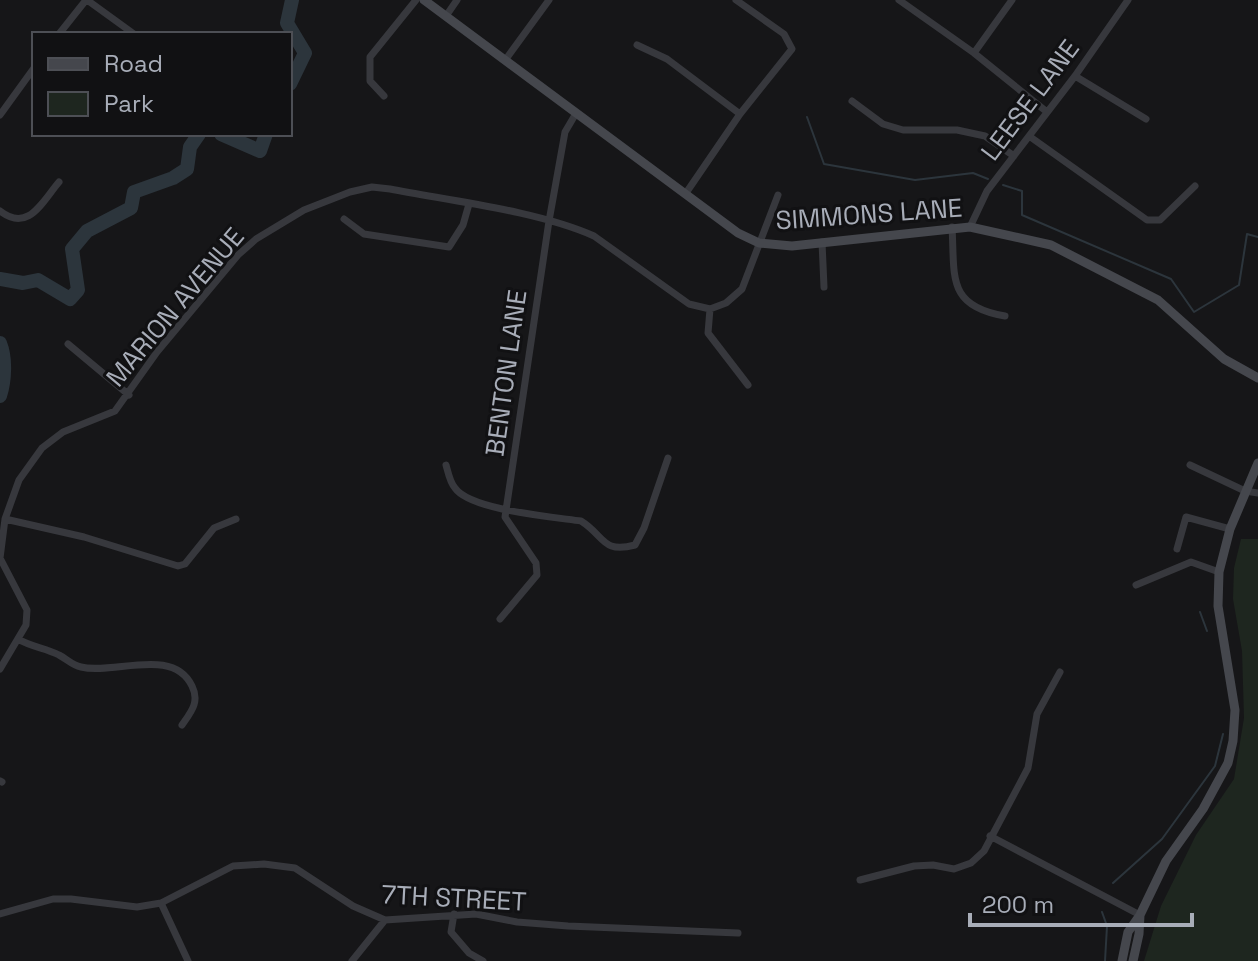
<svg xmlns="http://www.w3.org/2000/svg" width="1258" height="961" font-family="'Space Grotesk',sans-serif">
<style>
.green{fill:#1e261f}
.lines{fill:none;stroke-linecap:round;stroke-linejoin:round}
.stream{stroke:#2c353c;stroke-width:2}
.river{stroke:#2c353c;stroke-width:14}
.street{stroke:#37383d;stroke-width:7}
.secondary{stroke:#45474d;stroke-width:9}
.labels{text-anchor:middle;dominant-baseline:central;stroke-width:6;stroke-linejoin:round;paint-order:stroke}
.street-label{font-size:26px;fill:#a8adb8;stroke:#111113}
</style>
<rect width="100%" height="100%" fill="#161618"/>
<path class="green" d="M1241,539H1258V961H1144L1161,906L1196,835L1234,779L1244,718L1242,651L1233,599L1234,568Z"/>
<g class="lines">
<path class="stream" d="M807,117L824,164L915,180L973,173L988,179
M1003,185L1022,191V215L1171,279L1194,312L1239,285L1247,234L1258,237
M1200,612L1207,631
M1113,883L1162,839L1215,766L1223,734
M1102,912L1107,926L1105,961"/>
<path class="river" d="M290,84L305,53L287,23L292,0
M221,134L260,151L266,134
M0,279L23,283L38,280L70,299L78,290L72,249L87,231L131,208L134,192L173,178L187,169L190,147L199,134
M0,343C6,358 5,380 0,396"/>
<path class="street" d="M87,0L134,34
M899,0L974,53L1047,112
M446,16L457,0
M59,34L86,0
M637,45L667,59L740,114
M974,53L1012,0
M506,59L549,0
M1075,76L1146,119
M384,96L370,81V57L416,0
M852,101L883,124L903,130H957L985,136L1014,156
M0,115L34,68
M1029,136L1147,220H1160L1195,186
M686,193L740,114L792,49L784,34L736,0
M0,211C28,233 42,202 59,182
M344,219L364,234L449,247L463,225L469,204
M952,227C955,276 946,306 1005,316
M970,227L987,191L1075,76L1128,0
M822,242L824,287
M710,309L708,333L748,385
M68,344L129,395
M446,465C448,472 450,483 455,488C470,510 553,517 581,521C605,536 602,554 635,545L644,528L668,458
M1190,465L1245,491L1258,493
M5,519L84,537L178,566L185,564L214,528L236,519
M1177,549L1186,517L1230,529
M1136,585L1191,562L1219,572
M500,619L537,575L536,563L505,517L549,221L565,132L575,115
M18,639C31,647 46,648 59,655C67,659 72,665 81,667C114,675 173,646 192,686C200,702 191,712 182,725
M0,669L26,625L27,610L0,558L5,519L19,480L42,448L63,432L115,411L157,352L238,255L256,239L304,210L350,192L372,187L390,189C452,201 538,211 594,236L689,304L710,309L726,303L742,289L778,195
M0,781L2,782
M990,836L1140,915
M860,880L914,866L933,865L954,869L971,863L984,851L1028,768L1037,714L1060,672
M161,903L188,961
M0,914L53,899H71L137,907L161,903L233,866L264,864L295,868L353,906L385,920L476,914L517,922L568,926L738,933
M454,914L451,932L469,953L483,961
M352,961L385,920"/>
<path class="secondary" d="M424,0L738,233L759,243L792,246L970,227L1051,245L1158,300L1224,359L1258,378
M1122,961L1128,932L1140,915L1166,861L1203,809L1228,763L1233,741L1235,710L1218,606L1219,572L1230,529L1258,463
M1133,961L1139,934L1140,915"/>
</g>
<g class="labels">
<g class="street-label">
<text transform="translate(1030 100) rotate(-53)">LEESE LANE</text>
<text transform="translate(869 214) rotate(-4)">SIMMONS LANE</text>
<text transform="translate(175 307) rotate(-50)">MARION AVENUE</text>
<text transform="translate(506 373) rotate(-82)">BENTON LANE</text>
<text transform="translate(454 898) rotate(3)">7TH STREET</text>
</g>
</g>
<rect x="32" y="32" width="260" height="104" fill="#111113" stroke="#4d4f55" stroke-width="2"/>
<rect x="48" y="58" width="40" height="12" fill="#45474d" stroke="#4d4f55" stroke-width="2"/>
<text x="104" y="72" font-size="24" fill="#a8adb8">Road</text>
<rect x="48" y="92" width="40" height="24" fill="#1e261f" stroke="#4d4f55" stroke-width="2"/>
<text x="104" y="112" font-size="24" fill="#a8adb8">Park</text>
<path d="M970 913v12h222v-12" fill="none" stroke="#a8adb8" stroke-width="4"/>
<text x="982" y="913" font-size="24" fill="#a8adb8" stroke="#111113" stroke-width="6" paint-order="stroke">200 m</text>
</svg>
